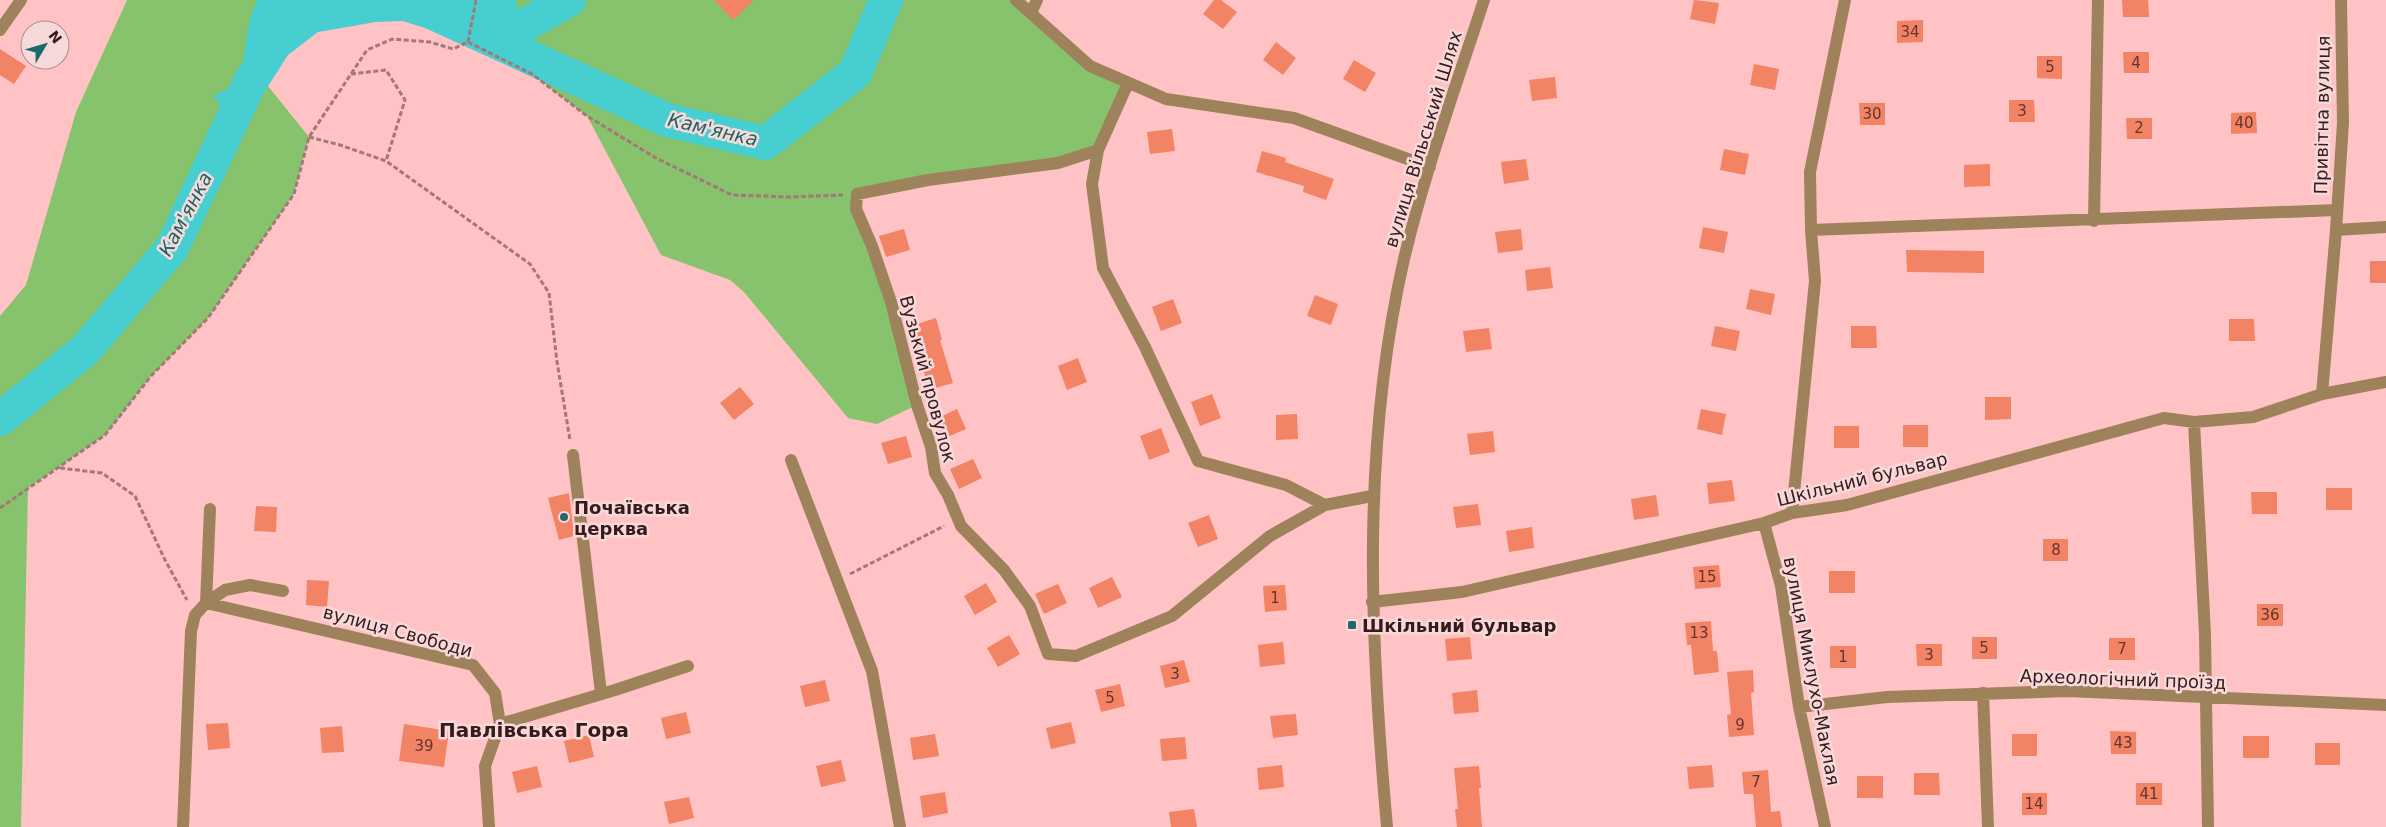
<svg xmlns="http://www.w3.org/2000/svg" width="2386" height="827" font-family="'DejaVu Sans',sans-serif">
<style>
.green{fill:#87c36c}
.water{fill:#46ced0}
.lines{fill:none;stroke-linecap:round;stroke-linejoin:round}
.river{stroke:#46ced0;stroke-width:34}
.building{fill:#f28365}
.path{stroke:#a47779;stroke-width:3;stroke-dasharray:5 2.5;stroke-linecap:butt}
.minor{stroke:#9e825b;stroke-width:12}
.poi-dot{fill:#1d6a6b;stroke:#f8d9da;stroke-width:2}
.labels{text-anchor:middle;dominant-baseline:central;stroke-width:5;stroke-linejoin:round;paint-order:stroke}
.number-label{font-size:15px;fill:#65342e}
.street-label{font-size:18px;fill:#361a1c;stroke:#f8d9da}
.poi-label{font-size:18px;font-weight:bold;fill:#361a1c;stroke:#f8d9da;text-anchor:start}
.water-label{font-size:19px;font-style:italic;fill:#1a6465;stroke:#f8d9da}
.quarter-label{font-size:20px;font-weight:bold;fill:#361a1c;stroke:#f8d9da}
</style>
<rect width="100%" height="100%" fill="#ffc3c5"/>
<path class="green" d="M127,0H311L256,71L309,137L294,194L208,318L151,376L105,435L28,488L21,827H0V316L26,285L76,112Z
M392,0H1016L1090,66L1128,83L1098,150L857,194L917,405L877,424L848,418L744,292L730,280L661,255L587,116L532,74V58L471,27Z"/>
<path class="water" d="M258,0H516L520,42L516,61L462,33L422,20L376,22L318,32L288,55L261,97L246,126L226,117L214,96C220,92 230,88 235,83C248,68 243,23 258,0Z"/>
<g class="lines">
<path class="river" d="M392,0L431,12L667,120L765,143L855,73L886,0
M486,37L519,28L569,0
M0,419L85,350L172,248L252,78"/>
</g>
<path class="building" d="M714,0H754L733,20Z
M1214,0H1221L1237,12L1223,29L1203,14Z
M1694,0L1719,3L1715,24L1690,19Z
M2122,0H2148L2149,17H2123Z
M1923,20V42L1897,43V21Z
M1276,42L1296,58L1283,75L1263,60Z
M0,49L26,66L14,84L0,75Z
M2123,52H2149V73H2124Z
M2037,56H2062V79L2037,78Z
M1354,60L1376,73L1365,92L1343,79Z
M1754,64L1779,69L1775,90L1750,85Z
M1555,77L1557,98L1532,101L1529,80Z
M2009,100H2034L2035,122H2009Z
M1859,103H1885V125H1860Z
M2256,112L2257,133L2231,134V113Z
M2126,118H2152V139H2127Z
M1172,129L1175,151L1150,154L1147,132Z
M1724,149L1749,154L1745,175L1720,170Z
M1262,151L1286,158L1285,162L1334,179L1326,200L1303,192L1304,186L1256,172Z
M1526,159L1529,180L1504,184L1501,162Z
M1990,164V186L1964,187V165Z
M1703,227L1728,232L1724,253L1699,248Z
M904,229L910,250L886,257L879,236Z
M1521,229L1523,250L1498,253L1495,232Z
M1906,250L1984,251V273L1907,272Z
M2370,261H2386V283H2370Z
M1550,267L1553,288L1527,291L1525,270Z
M1750,289L1775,294L1771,315L1746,309Z
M1315,295L1338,304L1331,325L1307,316Z
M1173,299L1182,323L1161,331L1152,307Z
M936,318L942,340H940L953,383L929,390L911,326Z
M2229,319H2254L2255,341H2229Z
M1715,326L1740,331L1736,351L1711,346Z
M1851,326H1876L1877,348H1851Z
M1489,328L1492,349L1466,352L1463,331Z
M1078,358L1087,382L1067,390L1058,366Z
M740,387L754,404L734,420L720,403Z
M1212,394L1221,418L1200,426L1191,402Z
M1985,397H2011V419L1985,420Z
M957,409L966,429L943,439L934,420Z
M1701,409L1726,414L1722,435L1697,429Z
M1297,414L1298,439L1276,440V415Z
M1903,425H1928V447H1903Z
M1834,426H1859V448H1834Z
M1161,428L1170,452L1149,460L1140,436Z
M1493,431L1495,452L1470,455L1467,434Z
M906,436L912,457L888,464L881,443Z
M973,459L982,478L959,489L950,469Z
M1732,480L1735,501L1709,504L1707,483Z
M2326,488H2352V510H2326Z
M2251,492H2277V514H2252Z
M569,493L574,536L559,540L548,498Z
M1656,495L1659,516L1634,520L1631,499Z
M1478,504L1481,525L1456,528L1453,507Z
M256,506L277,507L276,532L254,531Z
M1209,515L1218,539L1198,547L1188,523Z
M1532,527L1534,548L1509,552L1506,531Z
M2043,539H2068V561H2043Z
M1719,565L1721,587L1695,589L1693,567Z
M1829,571H1855V593H1829Z
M1112,577L1122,597L1098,608L1089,588Z
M307,580L329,581L327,607L306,605Z
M986,583L997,602L975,615L964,596Z
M1058,584L1067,603L1044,614L1035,594Z
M1285,585L1287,610L1265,612L1263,586Z
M2257,604H2283V626H2257Z
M1711,621L1713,651H1717L1719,672L1694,675L1691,645H1687L1685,623Z
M1009,635L1020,654L998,667L987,648Z
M1470,637L1472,659L1447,661L1445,639Z
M1972,637H1997V659H1972Z
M2109,638H2135V660H2109Z
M1283,642L1285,664L1260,667L1258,645Z
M1916,644H1942V666H1917Z
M1830,646H1856V668H1830Z
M1184,660L1190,682L1165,688L1160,666Z
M1753,670L1754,692L1751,693L1754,735L1729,737L1727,715L1731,714L1727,672Z
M825,680L830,701L805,707L800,686Z
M1120,684L1125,706L1101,712L1095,690Z
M1477,690L1479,712L1454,714L1452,693Z
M686,712L691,733L666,739L661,718Z
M1296,714L1298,735L1273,738L1270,716Z
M1071,722L1076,743L1051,749L1046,728Z
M228,723L230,748L208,750L206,724Z
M404,724L449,731L444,767L399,761Z
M342,726L344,752L322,753L320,728Z
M2110,731L2136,732V754H2111Z
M935,734L939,756L913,760L910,738Z
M2012,734H2037V756H2012Z
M589,735L594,757L569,763L564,741Z
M2243,736H2269V758H2243Z
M1185,737L1187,759L1162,761L1160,739Z
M2315,743H2340V765H2315Z
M841,760L846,781L821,787L816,766Z
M1282,765L1284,787L1259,790L1257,768Z
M1712,765L1714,787L1689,789L1687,767Z
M537,766L542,787L517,793L512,772Z
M1479,766L1481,788H1479L1482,827H1457L1455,809H1458L1454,768Z
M1768,770L1771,812L1780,811L1782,827H1756L1753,794H1744L1742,772Z
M1914,773H1939L1940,795H1914Z
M1857,776H1883V798H1857Z
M2136,783H2162V805H2136Z
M945,792L948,813L923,818L920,796Z
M2022,793H2047V815H2022Z
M689,797L694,818L669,824L664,802Z
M1194,809L1197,827H1171L1169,812Z"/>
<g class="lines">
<path class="path" d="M468,42L532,74L587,116L656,158L732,195L789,197L843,195
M468,42L476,0
M351,74L386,70L405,100L386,161
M309,137L340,145L386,161L530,264L549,293L557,362L570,440
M60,468L102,473L135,496L165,560L187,600
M0,508L105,435L151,376L208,318L294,194L309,137L367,50L392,39L430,42L453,49L468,42
M850,574L944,526"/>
<path class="minor" d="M1016,0L1090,66L1166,99L1294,118L1430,167
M1031,13L1037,0
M0,30L21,0
M1128,83L1098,150L1058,163L928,180L857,194L856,209L872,246L891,302L917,405L931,447L935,473L948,495L961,526L1004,570L1030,606L1048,654L1076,656L1172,616L1270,536L1325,505L1372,496
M1098,150L1092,184L1103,268L1145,347L1198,461L1286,485L1325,505
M2094,221L2098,0
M1811,230L2337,210
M2336,230L2386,227
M2322,394L2336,230L2343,123L2341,0
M2194,422L2205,634L2208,827
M573,455L601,693
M791,460L872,671L900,827
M1792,513L1815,281L1811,230L1810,172L1845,0
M1764,523L1781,586L1799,707L1825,827
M1372,602L1462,592L1764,523L1792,513L1847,505L2164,418L2194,422L2253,417L2322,394L2386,382
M206,603L473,665L495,693L500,724L485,766L489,827
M206,603L210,509
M1983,693L1988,827
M1799,707L1887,697L2068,691L2386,705
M500,724L615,690L688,666
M183,827L191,631L195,615L206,603L225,590L250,585L283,591
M1387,827C1370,637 1361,447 1404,259C1425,171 1456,86 1484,0"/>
</g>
<g class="poi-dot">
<circle cx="564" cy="517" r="5"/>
<rect x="1347" y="620" width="10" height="10" rx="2.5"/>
</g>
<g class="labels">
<g class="number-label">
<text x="1910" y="32">34</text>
<text x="2136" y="63">4</text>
<text x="2050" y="67">5</text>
<text x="2022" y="111">3</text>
<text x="1872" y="114">30</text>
<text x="2244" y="123">40</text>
<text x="2139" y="128">2</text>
<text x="2056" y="550">8</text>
<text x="1707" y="577">15</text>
<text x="1275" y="598">1</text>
<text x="2270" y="615">36</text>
<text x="1699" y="633">13</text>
<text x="1984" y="648">5</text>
<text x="2122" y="649">7</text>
<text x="1929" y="655">3</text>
<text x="1843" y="657">1</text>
<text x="1175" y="674">3</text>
<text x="1110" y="698">5</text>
<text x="1740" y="725">9</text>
<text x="2123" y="743">43</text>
<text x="424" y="746">39</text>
<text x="1756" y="782">7</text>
<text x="2149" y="794">41</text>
<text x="2034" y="804">14</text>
</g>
<g class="street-label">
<text transform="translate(2322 115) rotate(-89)">Привітна вулиця</text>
<text transform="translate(1423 139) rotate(-73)">вулиця Вільський Шлях</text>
<text transform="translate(928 379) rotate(75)">Вузький провулок</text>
<text transform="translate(1862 479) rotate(-14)">Шкільний бульвар</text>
<text transform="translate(398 631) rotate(15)">вулиця Свободи</text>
<text transform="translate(1812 671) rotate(79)">вулиця Миклухо-Маклая</text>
<text transform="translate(2123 679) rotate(2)">Археологічний проїзд</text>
</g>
<g class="poi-label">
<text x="574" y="507">Почаївська<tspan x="574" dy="21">церква</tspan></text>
<text x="1362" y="625">Шкільний бульвар</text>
</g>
<g class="water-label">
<text transform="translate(713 129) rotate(13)">Кам'янка</text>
<text transform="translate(185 214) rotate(-62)">Кам'янка</text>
</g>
<g class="quarter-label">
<text x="534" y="730">Павлівська Гора</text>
</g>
</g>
<g transform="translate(45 45) rotate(52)"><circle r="24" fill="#f8d9da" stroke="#aa8d8e"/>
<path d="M0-4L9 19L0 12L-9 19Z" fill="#1d6a6b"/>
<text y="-8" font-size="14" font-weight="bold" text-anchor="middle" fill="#361a1c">N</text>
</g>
</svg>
